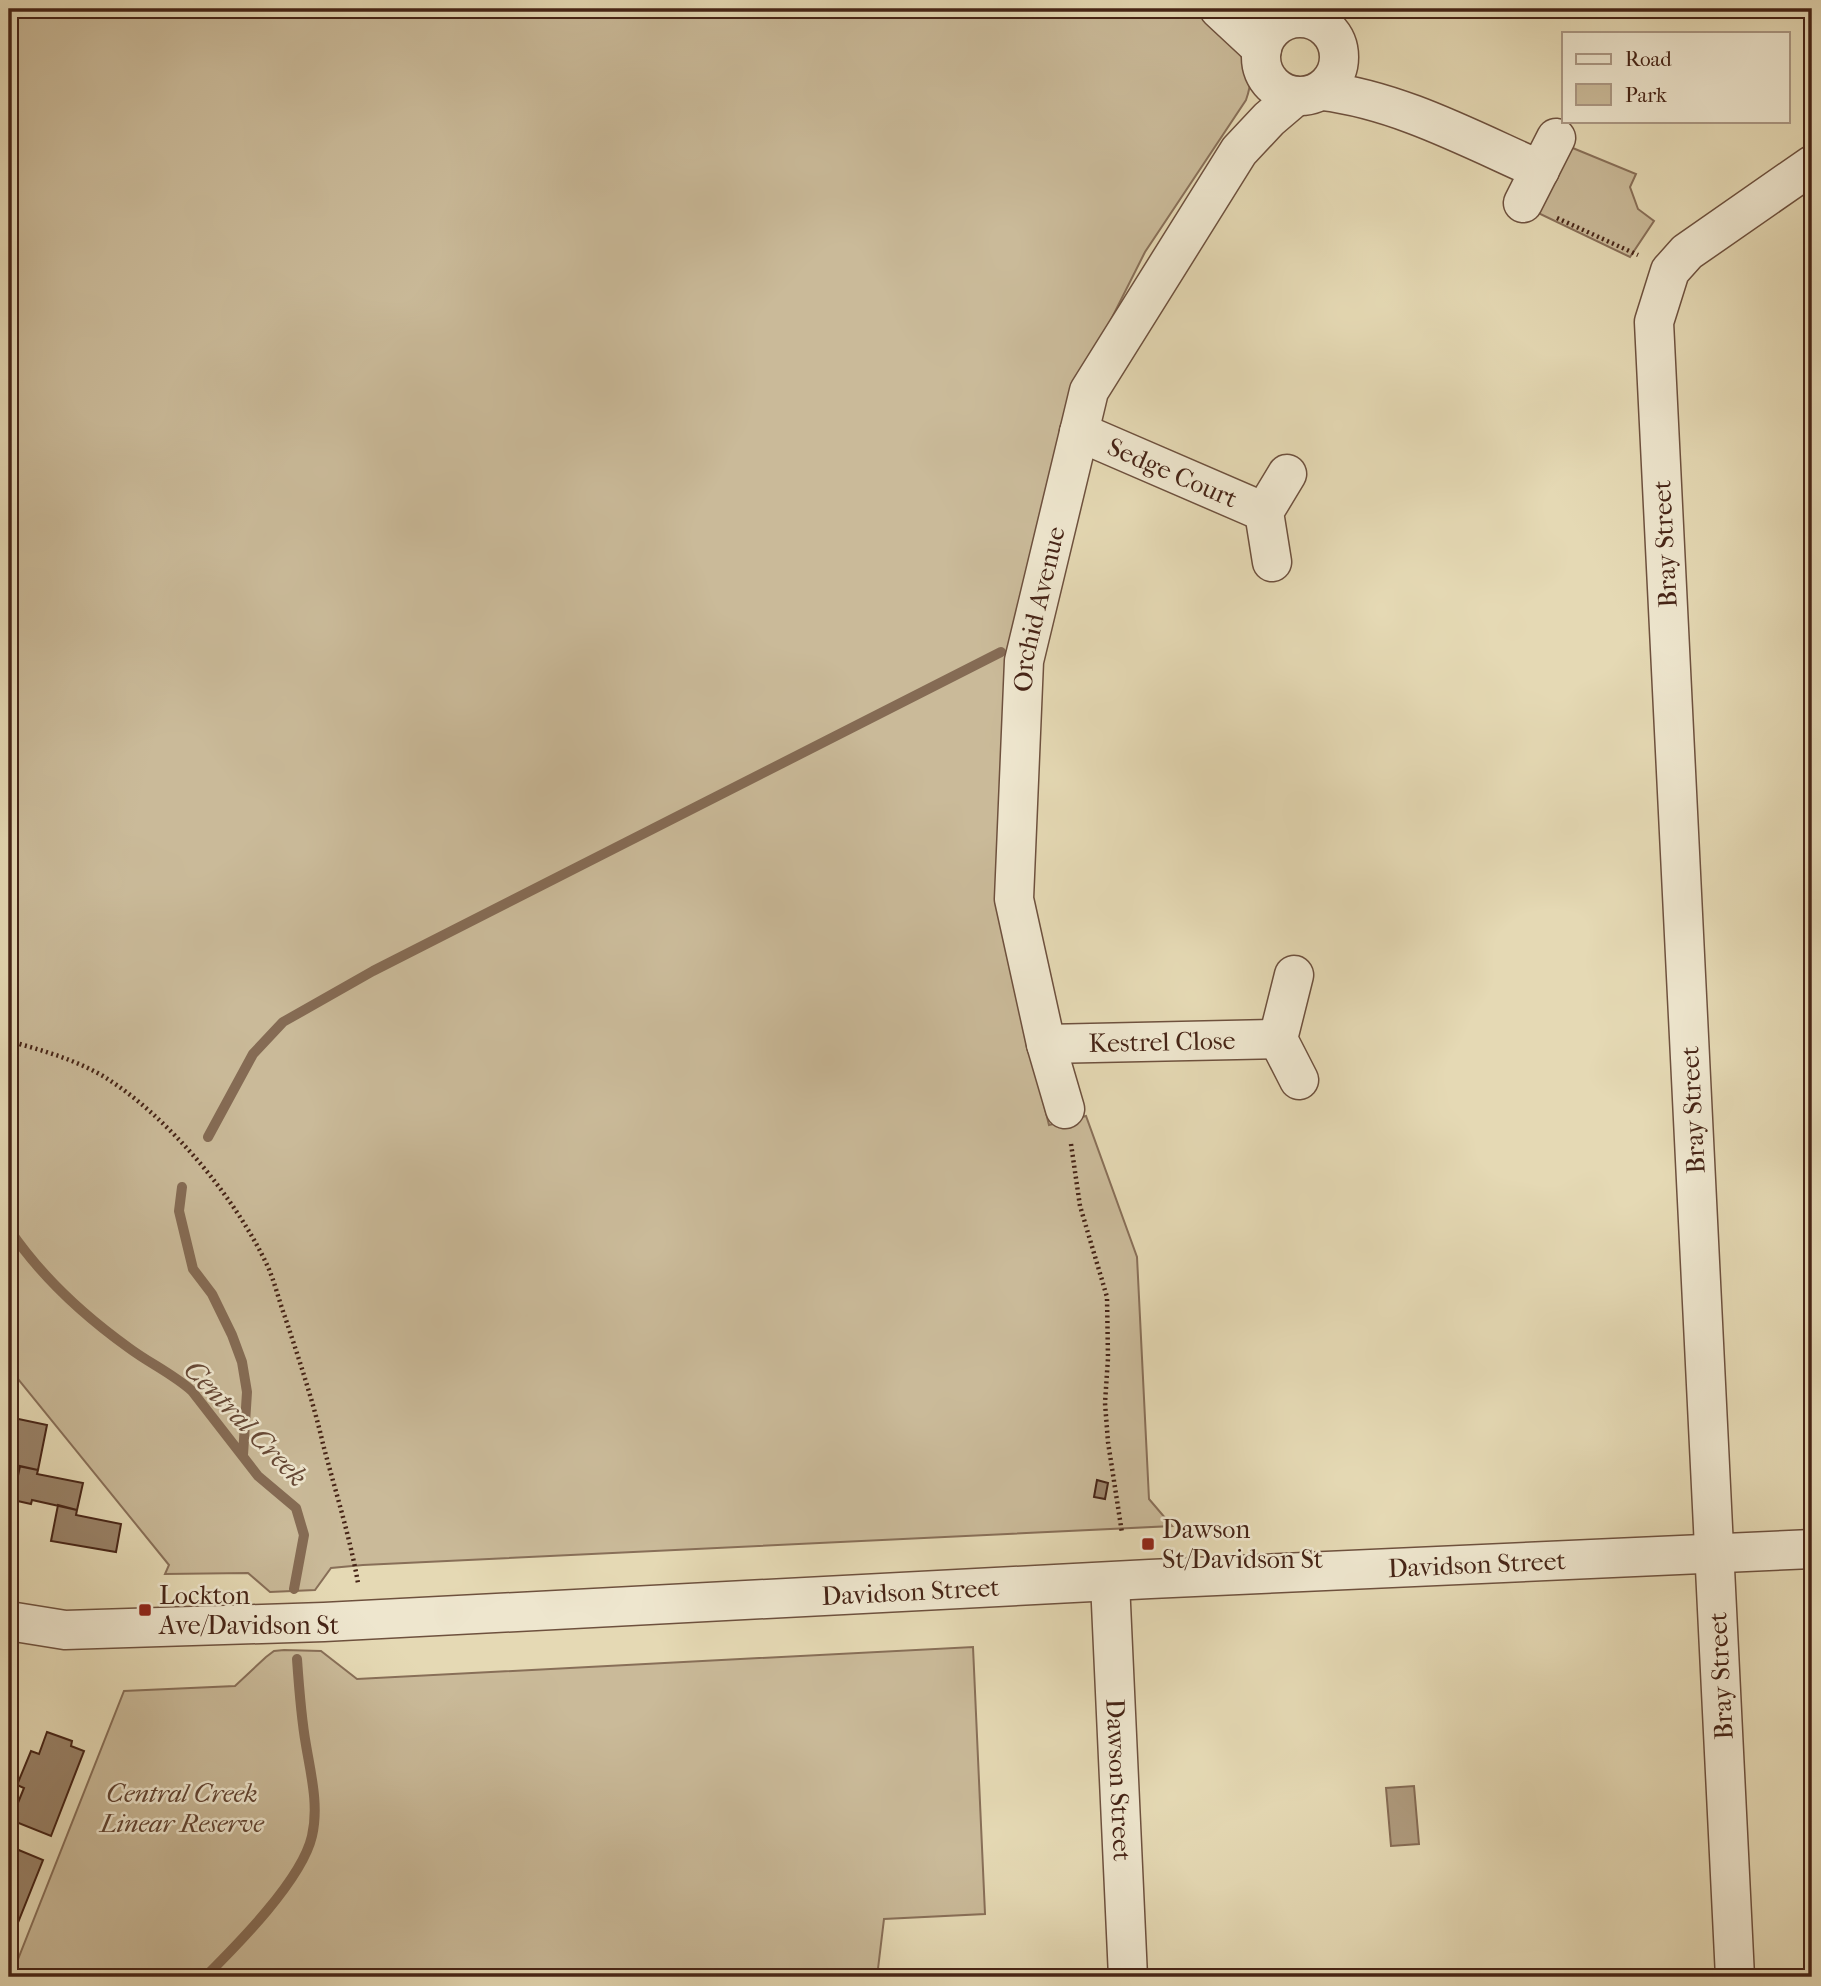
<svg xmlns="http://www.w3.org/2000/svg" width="1821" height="1986" font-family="'IM FELL French Canon',serif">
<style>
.green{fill:#caba99;stroke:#886f58;stroke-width:2}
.water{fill:#af9b7e;stroke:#856b54;stroke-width:2}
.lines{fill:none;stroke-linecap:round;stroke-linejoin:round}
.stream{stroke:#856b54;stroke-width:10}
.building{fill:#998268;stroke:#462416;stroke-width:2}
.minor-casing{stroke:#6e513e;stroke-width:41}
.path{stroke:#462416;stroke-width:4.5;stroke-dasharray:2 3.5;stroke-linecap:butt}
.minor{stroke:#eee6ce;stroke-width:38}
.poi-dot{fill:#8f2418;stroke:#eee6ce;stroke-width:2.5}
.labels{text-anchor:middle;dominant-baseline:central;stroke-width:5;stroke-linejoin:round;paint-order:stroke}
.street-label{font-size:26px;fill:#462416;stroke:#eee6ce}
.poi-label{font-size:26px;fill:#462416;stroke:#eee6ce;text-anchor:start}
.park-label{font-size:26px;font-style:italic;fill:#604230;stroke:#eee6ce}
.water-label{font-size:28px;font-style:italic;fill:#664835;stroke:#eee6ce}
</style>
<rect width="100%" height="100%" fill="#e5d9b4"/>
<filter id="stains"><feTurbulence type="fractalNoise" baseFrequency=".00286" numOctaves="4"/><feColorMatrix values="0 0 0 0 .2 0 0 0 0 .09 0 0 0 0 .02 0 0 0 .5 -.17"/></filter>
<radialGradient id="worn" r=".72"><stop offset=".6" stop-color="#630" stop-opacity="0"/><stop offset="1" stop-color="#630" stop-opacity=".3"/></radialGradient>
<path class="green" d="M9,9H1189C1223,31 1264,51 1246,100L1145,252L1072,397L1014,623L1025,1027L1049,1125L1086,1116L1137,1257L1149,1499L1172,1526L363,1565L331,1568L315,1590L270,1592L248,1573L165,1574L169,1565L9,1368Z
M1563,144L1636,174L1630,187L1638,209L1654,221L1630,257L1534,211Z
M973,1647L985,1914L884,1919L877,1977H11L124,1691L235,1686L266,1657L274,1651L284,1650L321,1651L357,1679Z"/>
<path class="water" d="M1414,1786L1419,1844L1391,1846L1386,1788Z"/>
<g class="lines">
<path class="stream" d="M208,1137L253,1054L283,1022L373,971L1001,652
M182,1187L179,1211L193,1269L212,1294L232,1335L242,1362L247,1392L243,1455
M9,1229C40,1275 83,1315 129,1348C149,1363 173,1374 192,1391L258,1476L296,1508L304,1535L294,1589
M205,1977C237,1945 302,1880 312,1836C319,1806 311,1775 306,1745C301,1717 299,1688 297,1659"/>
</g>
<path class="building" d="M9,1417L47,1425L38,1470L13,1465L16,1454L9,1452Z
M20,1466L38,1470L37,1474L83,1483L77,1510L32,1500L31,1504L13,1500Z
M1097,1480L1108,1483L1105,1499L1094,1497Z
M58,1505L77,1510L76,1515L121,1524L116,1552L51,1541Z
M47,1732L72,1741L71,1746L84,1751L51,1836L11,1820L24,1788L17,1785L31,1751L39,1754Z
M9,1846L43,1860L15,1930L9,1928Z"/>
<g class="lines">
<defs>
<g id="minor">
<path d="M1219,9L1262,49"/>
<circle cx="1300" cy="57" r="39"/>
<path d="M1322,91C1398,100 1470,139 1540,170"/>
<path d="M1523,203L1556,138"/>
<path id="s1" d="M1079,432L1264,512"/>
<path d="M1272,562L1264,512L1287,474"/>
<path d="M1294,975L1278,1039L1299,1080"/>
<path id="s2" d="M1046,1044L1278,1039"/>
<path id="s3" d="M1065,1109L1046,1044L1014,899L1024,661L1089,391L1239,151L1269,119L1296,96"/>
<path id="s4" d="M1110,1582L1128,1977"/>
<path id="s5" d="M9,1621L65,1630L324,1622L1150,1579L1812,1549"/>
<path d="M1735,1977L1654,322L1670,271L1687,252L1812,165"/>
</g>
</defs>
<use href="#minor" class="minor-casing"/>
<path class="path" d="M1557,218L1638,255
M9,1041C41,1050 74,1059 103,1076C168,1116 236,1198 268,1267C275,1283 279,1301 285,1317C299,1359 313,1401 323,1444C335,1490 350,1537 358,1583
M1071,1144L1080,1206L1107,1297L1108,1358L1105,1403L1108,1442L1122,1533"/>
<use href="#minor" class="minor"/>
</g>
<g class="poi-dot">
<rect x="1141" y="1537" width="14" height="14" rx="3.5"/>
<rect x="138" y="1603" width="14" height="14" rx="3.5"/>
</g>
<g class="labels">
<g class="street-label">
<text stroke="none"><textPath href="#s1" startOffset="102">Sedge Court</textPath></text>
<text transform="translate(1665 544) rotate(-93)">Bray Street</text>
<text stroke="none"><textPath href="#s3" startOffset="508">Orchid Avenue</textPath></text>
<text stroke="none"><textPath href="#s2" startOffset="116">Kestrel Close</textPath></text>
<text transform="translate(1693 1110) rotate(-93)">Bray Street</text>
<text stroke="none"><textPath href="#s5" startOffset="1470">Davidson Street</textPath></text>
<text stroke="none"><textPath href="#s5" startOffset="903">Davidson Street</textPath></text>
<text transform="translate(1721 1676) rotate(-93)">Bray Street</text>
<text stroke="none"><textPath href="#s4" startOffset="198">Dawson Street</textPath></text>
</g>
<g class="poi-label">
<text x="1162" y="1529">Dawson<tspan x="1162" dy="30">St/Davidson St</tspan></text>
<text x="159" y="1595">Lockton<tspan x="159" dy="30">Ave/Davidson St</tspan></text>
</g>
<g class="park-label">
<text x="182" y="1793">Central Creek<tspan x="182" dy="30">Linear Reserve</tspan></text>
</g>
<g class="water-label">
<text transform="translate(246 1423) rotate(46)">Central Creek</text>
</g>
</g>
<rect width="1821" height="1986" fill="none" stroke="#e5d9b4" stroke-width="35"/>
<rect x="10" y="10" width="1800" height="1965" fill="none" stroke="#462416" stroke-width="3.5"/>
<rect x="18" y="18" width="1786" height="1951" fill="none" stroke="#462416" stroke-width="2"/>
<rect x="1562" y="32" width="228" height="91" fill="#eee6ce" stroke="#ab9884" stroke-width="2"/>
<rect x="1576" y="54" width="35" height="10" fill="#eee6ce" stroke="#ab9884" stroke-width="2"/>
<text x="1625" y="66" font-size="21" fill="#462416">Road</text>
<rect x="1576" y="84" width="35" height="21" fill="#caba99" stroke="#ab9884" stroke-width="2"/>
<text x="1625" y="102" font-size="21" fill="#462416">Park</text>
<rect width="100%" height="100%" filter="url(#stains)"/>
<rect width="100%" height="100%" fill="url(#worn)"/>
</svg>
